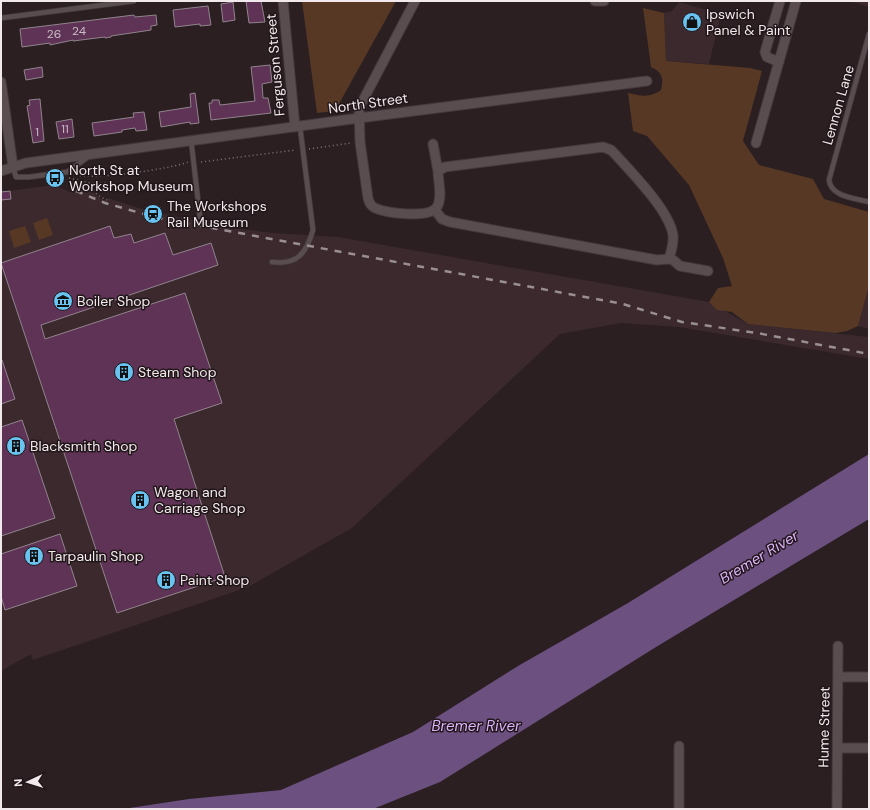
<svg xmlns="http://www.w3.org/2000/svg" width="870" height="810" font-family="'DM Sans',sans-serif">
<style>
.built{fill:#3b292e}
.green{fill:#573824}
.water{fill:#6c5180}
.building{fill:#5f3355;stroke:#90848c}
.lines{fill:none;stroke-linecap:round;stroke-linejoin:round}
.service-casing{stroke:#443a3d;stroke-width:6}
.minor-casing{stroke:#443a3d;stroke-width:11}
.path{stroke:#82787b;stroke-width:1.5;stroke-dasharray:1 3;stroke-linecap:butt}
.service{stroke:#5a4d50;stroke-width:4.5}
.minor{stroke:#5a4d50;stroke-width:9}
.rail{stroke:#998f92;stroke-width:2.5;stroke-dasharray:7 7;stroke-linecap:butt}
.labels{text-anchor:middle;dominant-baseline:central;stroke-width:3;stroke-linejoin:round;paint-order:stroke}
.number-label{font-size:12px;fill:#ccbcc6}
.poi-label{font-size:14px;fill:#f1e9eb;stroke:#211619;text-anchor:start}
.street-label{font-size:14px;fill:#f1e9eb;stroke:#211619}
.water-label{font-size:15px;font-style:italic;fill:#dbb2fb;stroke:#211619}
</style>
<rect width="100%" height="100%" fill="#2b1f22"/>
<path class="built" d="M848,1H869V7L859,4Z
M679,2L721,14L709,64L666,61L664,13L672,11Z
M54,185L70,192L72,188L90,189L101,199L107,201L108,198L145,210L231,228L273,233L338,237L709,302L748,324L869,337V359L679,327L621,323L560,334L352,528L248,587L33,660L31,654L1,671V192Z
M869,286V329L858,326Z"/>
<path class="green" d="M302,1H396L335,111L317,113Z
M643,8L664,13L666,61L750,68L762,71L743,141L759,165L813,179L824,199L869,212V286L858,326L847,331L835,333L748,324L732,312L717,310L709,302L718,288L732,286L723,258L689,185L647,136L633,131L628,93C641,96 649,98 661,90C664,78 662,72 651,67Z
M47,218L53,235L39,240L33,223Z
M25,226L31,242L14,248L9,231Z"/>
<path class="water" d="M869,454V519L656,647L440,782L373,809H123L189,799L281,790L413,732L518,666L628,603Z"/>
<path class="building" d="M246,1H261L265,22L249,23Z
M233,2L235,20L223,22L221,4Z
M208,6L211,25L200,26V24L175,27L173,10Z
M134,15L135,17L156,15L157,25L151,26V30L111,36V37L105,38V37L73,41V40L50,45V43L22,47L20,29Z
M270,65L272,82L262,84L263,98H268L271,113L211,120L209,103H212V100H219L220,105L255,101L251,67Z
M42,67L43,77L26,80L24,70Z
M195,93L199,123L190,124V122L161,127L159,112L191,107L190,94Z
M40,99L44,141L33,143L27,106L30,105L29,100Z
M144,112L147,130L136,131L135,128L122,130V132L94,136L92,123L134,117L133,113Z
M72,119L74,137L59,139L56,122Z
M10,191L11,199L1,200V192Z
M110,226L114,238L131,234L134,243L165,233L173,255L211,243L218,265L41,325L45,339L185,293L222,403L174,419L225,577L117,613L1,263Z
M1,360H2L15,399L1,404Z
M22,420L55,518L1,536V427Z
M60,534L77,586L5,610L1,596V554Z"/>
<g class="lines">
<defs>
<path id="service" d="M1,18L134,1
M869,34L829,180C831,197 855,198 869,202
M191,140L200,217
M13,167L16,177H29L67,172L88,157
M272,262C297,265 306,254 313,230L300,127"/>
<path id="minor" d="M283,1L295,127
M415,1L359,108L360,142L368,198C369,203 371,206 375,208C386,213 429,219 437,207C443,197 438,182 438,171L445,167L603,147L611,150L615,154C632,173 669,210 673,235C674,243 671,252 669,259L657,260L450,222L442,219L435,210
M595,1H604
M779,62L767,57L765,52L780,1
M1,82L13,167
M756,143L796,1
M433,144L438,171
M1,171L26,163L359,118L647,81
M669,259L673,260L680,266L708,271
M839,677H869
M838,748H869
M679,809V746
M837,809L838,646"/>
</defs>
<use href="#service" class="service-casing"/>
<use href="#minor" class="minor-casing"/>
<path class="path" d="M309,149L351,143
M201,162L296,150
M76,175C93,180 171,169 188,162
M69,178L90,183H106L110,185
M90,183C92,192 100,197 107,200"/>
<use href="#service" class="service"/>
<use href="#minor" class="minor"/>
<path class="rail" d="M76,191L105,203L158,218L623,304L682,322L757,333L869,354"/>
</g>
<defs>
<symbol id="shop-disc" viewBox="-11 -11 22 22"><circle r="9.5" fill="#69c3f1" stroke="#211619"/><path d="M-5-2.5h2.3a2.7 3.5 0 0 1 5.4 0H5L5.5 6h-11ZM-1.5-2.5h3a1.5 2.3 0 0 0-3 0Z" fill="#111"/></symbol>
<symbol id="bus-disc" viewBox="-11 -11 22 22"><circle r="9.5" fill="#69c3f1" stroke="#211619"/><path d="M-5-6H5V4H4V6H2V4H-2V6H-4V4H-5ZM-3.5-4V0h7V-4ZM-3.5 1.2v1.5H-2V1.2ZM2 1.2v1.5H3.5V1.2Z" fill="#111"/></symbol>
<symbol id="station-disc" viewBox="-11 -11 22 22"><circle r="9.5" fill="#69c3f1" stroke="#211619"/><path d="M-3-6H3Q5-6 5-4V2Q5 4 3 4L4.5 6H3L1.5 4h-3L-3 6H-4.5L-3 4Q-5 4-5 2V-4Q-5-6-3-6ZM-3.5-4v3h7v-3ZM-3.5 1v1.5H-2V1ZM2 1v1.5H3.5V1Z" fill="#111"/></symbol>
<symbol id="museum-disc" viewBox="-11 -11 22 22"><circle r="9.5" fill="#69c3f1" stroke="#211619"/><path d="M0-6L6-3V-2H-6V-3ZM-5-1h2V3h-2ZM-1-1h2V3h-2ZM3-1h2V3H3ZM-6 4H6V6H-6Z" fill="#111"/></symbol>
<symbol id="building-disc" viewBox="-11 -11 22 22"><circle r="9.5" fill="#69c3f1" stroke="#211619"/><path d="M-4-6H4V6H1V3H-1V6H-4ZM-2.5-4.3h1.7v1.8h-1.7ZM.8-4.3h1.7v1.8H.8ZM-2.5-1h1.7V.8h-1.7ZM.8-1h1.7V.8H.8Z" fill="#111"/></symbol>
</defs>
<g fill-rule="evenodd">
<use href="#shop-disc" x="681" y="11" width="22" height="22"/>
<use href="#bus-disc" x="44" y="167" width="22" height="22"/>
<use href="#station-disc" x="142" y="203" width="22" height="22"/>
<use href="#museum-disc" x="52" y="290" width="22" height="22"/>
<use href="#building-disc" x="113" y="361" width="22" height="22"/>
<use href="#building-disc" x="5" y="435" width="22" height="22"/>
<use href="#building-disc" x="129" y="489" width="22" height="22"/>
<use href="#building-disc" x="23" y="545" width="22" height="22"/>
<use href="#building-disc" x="155" y="569" width="22" height="22"/>
</g>
<g class="labels">
<g class="number-label">
<text x="79" y="31">24</text>
<text x="54" y="34">26</text>
<text x="65" y="129">11</text>
<text x="37" y="132">1</text>
</g>
<g class="poi-label">
<text x="706" y="14">Ipswich<tspan x="706" dy="16">Panel &amp; Paint</tspan></text>
<text x="69" y="170">North St at<tspan x="69" dy="16">Workshop Museum</tspan></text>
<text x="167" y="206">The Workshops<tspan x="167" dy="16">Rail Museum</tspan></text>
<text x="77" y="301">Boiler Shop</text>
<text x="138" y="372">Steam Shop</text>
<text x="30" y="446">Blacksmith Shop</text>
<text x="154" y="492">Wagon and<tspan x="154" dy="16">Carriage Shop</tspan></text>
<text x="48" y="556">Tarpaulin Shop</text>
<text x="180" y="580">Paint Shop</text>
</g>
<g class="street-label">
<text transform="translate(275 65) rotate(-95)">Ferguson Street</text>
<text transform="translate(368 103) rotate(-8)">North Street</text>
<text transform="translate(838 105) rotate(-74)">Lennon Lane</text>
<text transform="translate(824 727) rotate(-89)">Hume Street</text>
</g>
<g class="water-label">
<text transform="translate(759 557) rotate(-31)">Bremer River</text>
<text x="476" y="726">Bremer River</text>
</g>
</g>
<rect width="870" height="810" fill="none" stroke="#f1e9eb" stroke-width="4"/>
<g transform="translate(28 782) rotate(266)" stroke="#211619" stroke-width="3" paint-order="stroke">
<path d="M0-3L7 15L0 10L-7 15Z" fill="#f1e9eb"/>
<text y="-6" font-size="11" font-weight="bold" text-anchor="middle" fill="#f1e9eb">N</text>
</g>
</svg>
